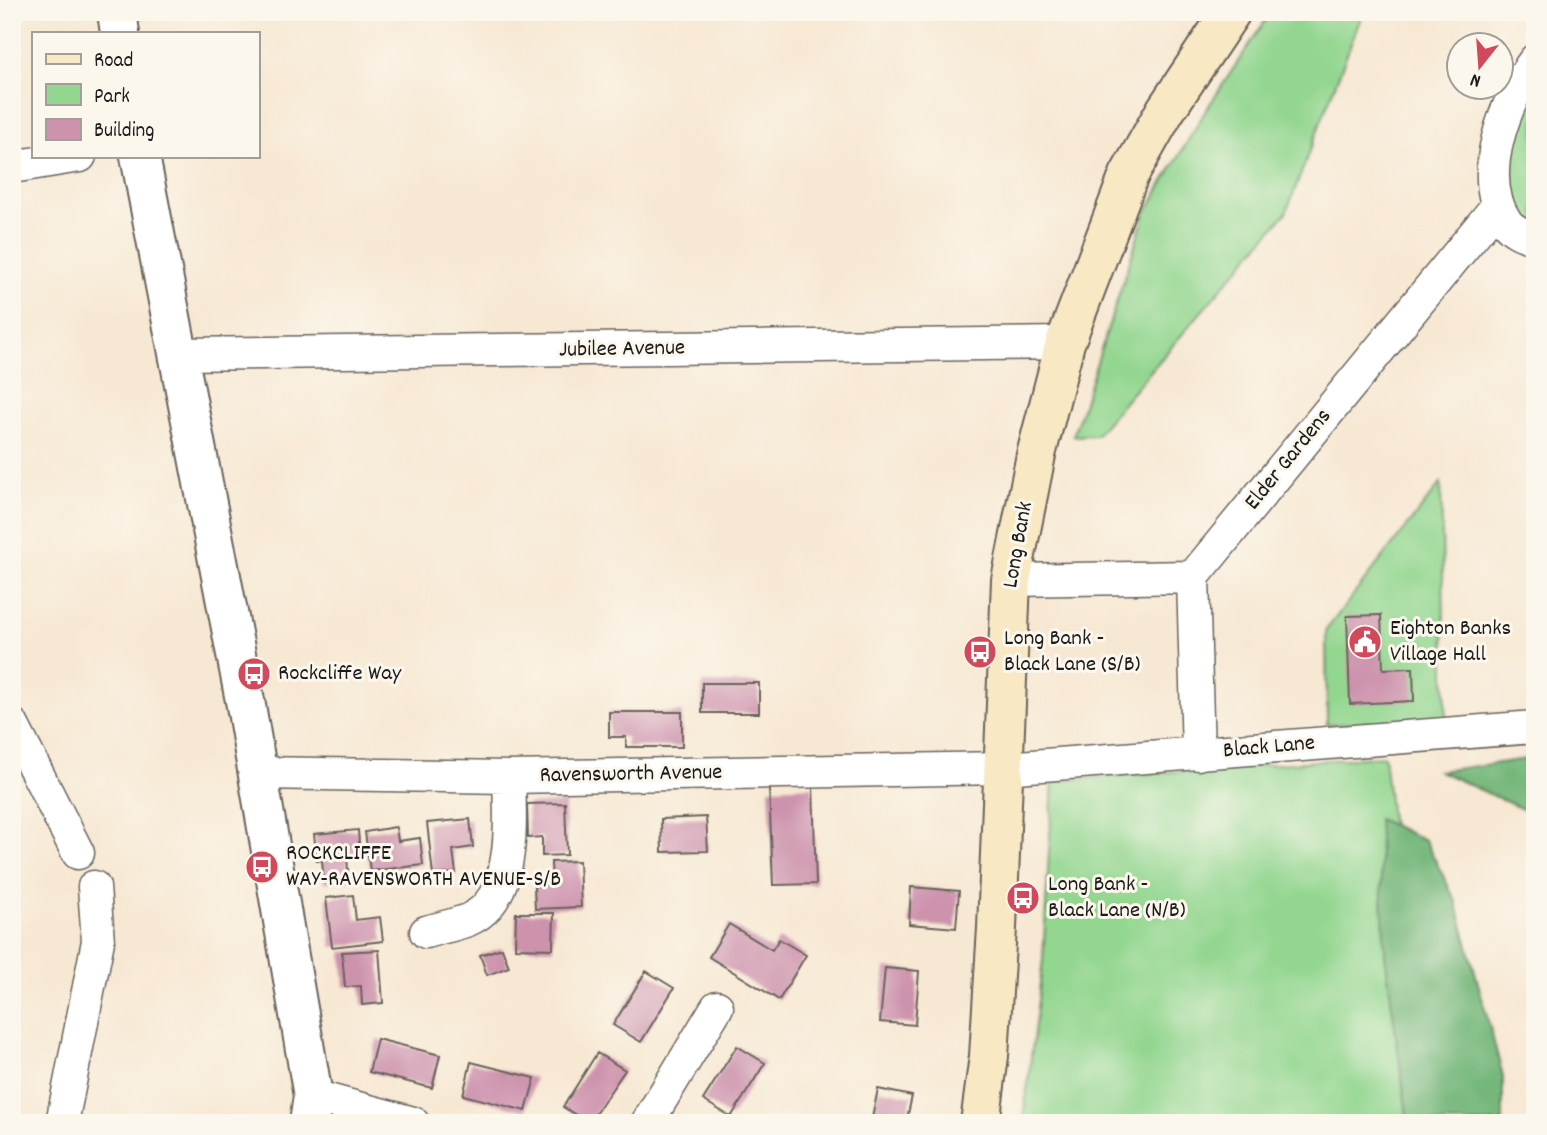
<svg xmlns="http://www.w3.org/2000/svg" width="1547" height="1135" font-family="Dekko,sans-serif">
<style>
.green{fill:#92d68f;stroke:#577956;stroke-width:2}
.forest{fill:#75b77a;stroke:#486a4b;stroke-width:2}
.building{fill:#cd93ad}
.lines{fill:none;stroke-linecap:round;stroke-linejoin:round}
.minor-casing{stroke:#69635c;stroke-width:35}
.tertiary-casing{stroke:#69635c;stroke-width:42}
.secondary-casing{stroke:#69635c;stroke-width:42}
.minor{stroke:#fff;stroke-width:32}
.tertiary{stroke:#fff;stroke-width:38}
.secondary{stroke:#f8e8c3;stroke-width:38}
.labels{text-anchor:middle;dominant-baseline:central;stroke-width:6;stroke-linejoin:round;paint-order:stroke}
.street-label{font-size:23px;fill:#1c1c1c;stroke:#fbf7ec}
.poi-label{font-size:23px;fill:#1c1c1c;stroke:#fbf7ec;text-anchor:start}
</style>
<rect width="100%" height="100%" fill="#fbf7ec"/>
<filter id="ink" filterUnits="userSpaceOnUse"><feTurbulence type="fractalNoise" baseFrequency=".0143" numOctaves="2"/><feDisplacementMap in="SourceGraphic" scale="14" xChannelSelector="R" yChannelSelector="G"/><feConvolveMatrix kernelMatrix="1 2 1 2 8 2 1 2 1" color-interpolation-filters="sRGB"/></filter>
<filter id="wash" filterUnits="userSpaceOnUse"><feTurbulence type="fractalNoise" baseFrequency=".00686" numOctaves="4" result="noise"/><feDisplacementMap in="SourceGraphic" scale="28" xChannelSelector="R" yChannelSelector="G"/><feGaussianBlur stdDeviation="1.57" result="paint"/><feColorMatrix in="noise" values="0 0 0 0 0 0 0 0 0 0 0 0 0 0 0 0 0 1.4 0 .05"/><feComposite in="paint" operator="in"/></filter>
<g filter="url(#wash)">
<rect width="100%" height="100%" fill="#f7e8d3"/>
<path class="green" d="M1271,12H1363L1286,213L1096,435L1073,436L1145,214L1206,110Z
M1535,85V223C1499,215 1509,146 1518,120C1522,108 1529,97 1535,85Z
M1441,483L1446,718L1327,725L1326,630Z
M1384,756L1425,1123H1023L1043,959L1053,781Z"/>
<path class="forest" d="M1535,758V815L1439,771Z
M1378,819L1425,840L1456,901L1503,1076V1123H1408L1385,955Z"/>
<g id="blocks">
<path class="building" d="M1381,615L1383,669L1413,668L1414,701L1350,704L1347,616Z
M702,683H759V713H702Z
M609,712H682V747H626V737H609Z
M813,786L816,884L773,885L769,788Z
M565,803L567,855L542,856V837L528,838L527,804Z
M706,817L708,851L662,852L661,819Z
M470,819L473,847L453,850L456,873L433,875L427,823Z
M396,827L398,841L420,838L423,865L370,871L365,832Z
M358,830L360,857L347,858L349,881L324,883L322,860L317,861L314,834Z
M579,861L581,907L535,909L534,886L552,885L551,862Z
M911,887L959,891L956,928L909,924Z
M353,895L356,920L380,917L383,941L332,947L326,898Z
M516,913H554L553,949L515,948Z
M729,924L772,950L779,939L806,955L779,1000L709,957Z
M502,948L509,967L487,975L480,955Z
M379,950L383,1003L362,1005L361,986L345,987L342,952Z
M885,968L919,971L915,1025L880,1022Z
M646,971L674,988L641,1042L613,1025Z
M377,1039L440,1055L432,1088L369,1072Z
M737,1046L765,1063L731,1117L703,1100Z
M597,1053L625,1070L589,1123L563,1107Z
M471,1062L535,1078L526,1111L463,1095Z
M878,1089L912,1096L906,1123H871Z"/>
</g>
</g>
<g filter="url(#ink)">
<use href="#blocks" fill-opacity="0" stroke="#69635c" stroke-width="2"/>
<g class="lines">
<defs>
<path id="minor" d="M1535,60C1506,99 1474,177 1507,223C1514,232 1525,235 1535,239
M12,167L80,156
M180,354L1065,343
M1011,580L1193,577
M12,724L78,853
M1198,754L1193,577L1498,205
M258,773L509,777L1004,768L1535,727
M426,932C439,928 455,925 468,920C517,899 510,821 509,777
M313,1096L413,1123
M62,1123L98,941L94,887
M647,1123L717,1007"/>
<path id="tertiary" d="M117,12L120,33
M140,156L247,711L313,1096L309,1123"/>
<path id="secondary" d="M980,1123L989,1056L997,928L1011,580L1036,455L1065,343L1129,175L1165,111L1231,12"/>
</defs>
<use href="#minor" class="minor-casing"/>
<use href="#tertiary" class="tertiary-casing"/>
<use href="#secondary" class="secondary-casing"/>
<use href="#minor" class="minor"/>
<use href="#tertiary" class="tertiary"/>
<use href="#secondary" class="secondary"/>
</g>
</g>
<defs>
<symbol id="civic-disc" viewBox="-11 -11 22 22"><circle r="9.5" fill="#d1495b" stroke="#fbf7ec"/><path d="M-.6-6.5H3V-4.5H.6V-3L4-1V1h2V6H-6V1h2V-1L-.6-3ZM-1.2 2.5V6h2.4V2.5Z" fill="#fff"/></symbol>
<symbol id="bus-disc" viewBox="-11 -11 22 22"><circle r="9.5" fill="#d1495b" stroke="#fbf7ec"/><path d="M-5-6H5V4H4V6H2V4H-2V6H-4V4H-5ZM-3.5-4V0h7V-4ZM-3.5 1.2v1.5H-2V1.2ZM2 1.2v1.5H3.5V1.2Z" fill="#fff"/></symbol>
</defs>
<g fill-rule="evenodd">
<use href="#civic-disc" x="1346" y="623" width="38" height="38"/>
<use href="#bus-disc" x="961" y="633" width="38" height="38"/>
<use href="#bus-disc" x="235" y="655" width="38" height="38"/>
<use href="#bus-disc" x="243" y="848" width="38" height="38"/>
<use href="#bus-disc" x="1004" y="879" width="38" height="38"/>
</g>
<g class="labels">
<g class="street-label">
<text transform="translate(622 350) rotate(-1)">Jubilee Avenue</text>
<text transform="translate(1289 460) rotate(-51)">Elder Gardens</text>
<text transform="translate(1019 545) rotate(-80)">Long Bank</text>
<text transform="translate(1269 748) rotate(-5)">Black Lane</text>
<text transform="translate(631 775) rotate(-1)">Ravensworth Avenue</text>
</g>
<g class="poi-label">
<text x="1390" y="629">Eighton Banks<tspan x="1390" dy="26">Village Hall</tspan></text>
<text x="1004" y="639">Long Bank -<tspan x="1004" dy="26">Black Lane (S/B)</tspan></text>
<text x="278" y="674">Rockcliffe Way</text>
<text x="286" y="854">ROCKCLIFFE<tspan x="286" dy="26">WAY-RAVENSWORTH AVENUE-S/B</tspan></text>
<text x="1048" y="885">Long Bank -<tspan x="1048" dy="26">Black Lane (N/B)</tspan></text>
</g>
</g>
<rect width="1547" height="1135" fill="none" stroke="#fbf7ec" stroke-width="42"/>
<rect x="32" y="32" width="228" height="126" fill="#fbf7ec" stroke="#a29f99" stroke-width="2"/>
<rect x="46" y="54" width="35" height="10" fill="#f8e8c3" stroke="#a29f99" stroke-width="2"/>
<text x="94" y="66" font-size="21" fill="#1c1c1c">Road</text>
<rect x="46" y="84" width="35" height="21" fill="#92d68f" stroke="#a29f99" stroke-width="2"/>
<text x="94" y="102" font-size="21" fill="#1c1c1c">Park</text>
<rect x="46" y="119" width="35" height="21" fill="#cd93ad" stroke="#a29f99" stroke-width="2"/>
<text x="94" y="136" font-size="21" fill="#1c1c1c">Building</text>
<g transform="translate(1480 66) rotate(197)"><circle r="33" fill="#fbf7ec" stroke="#a29f99" stroke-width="2"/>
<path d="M0-5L12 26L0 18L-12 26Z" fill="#d1495b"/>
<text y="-10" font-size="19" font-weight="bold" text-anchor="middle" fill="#1c1c1c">N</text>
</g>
</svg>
